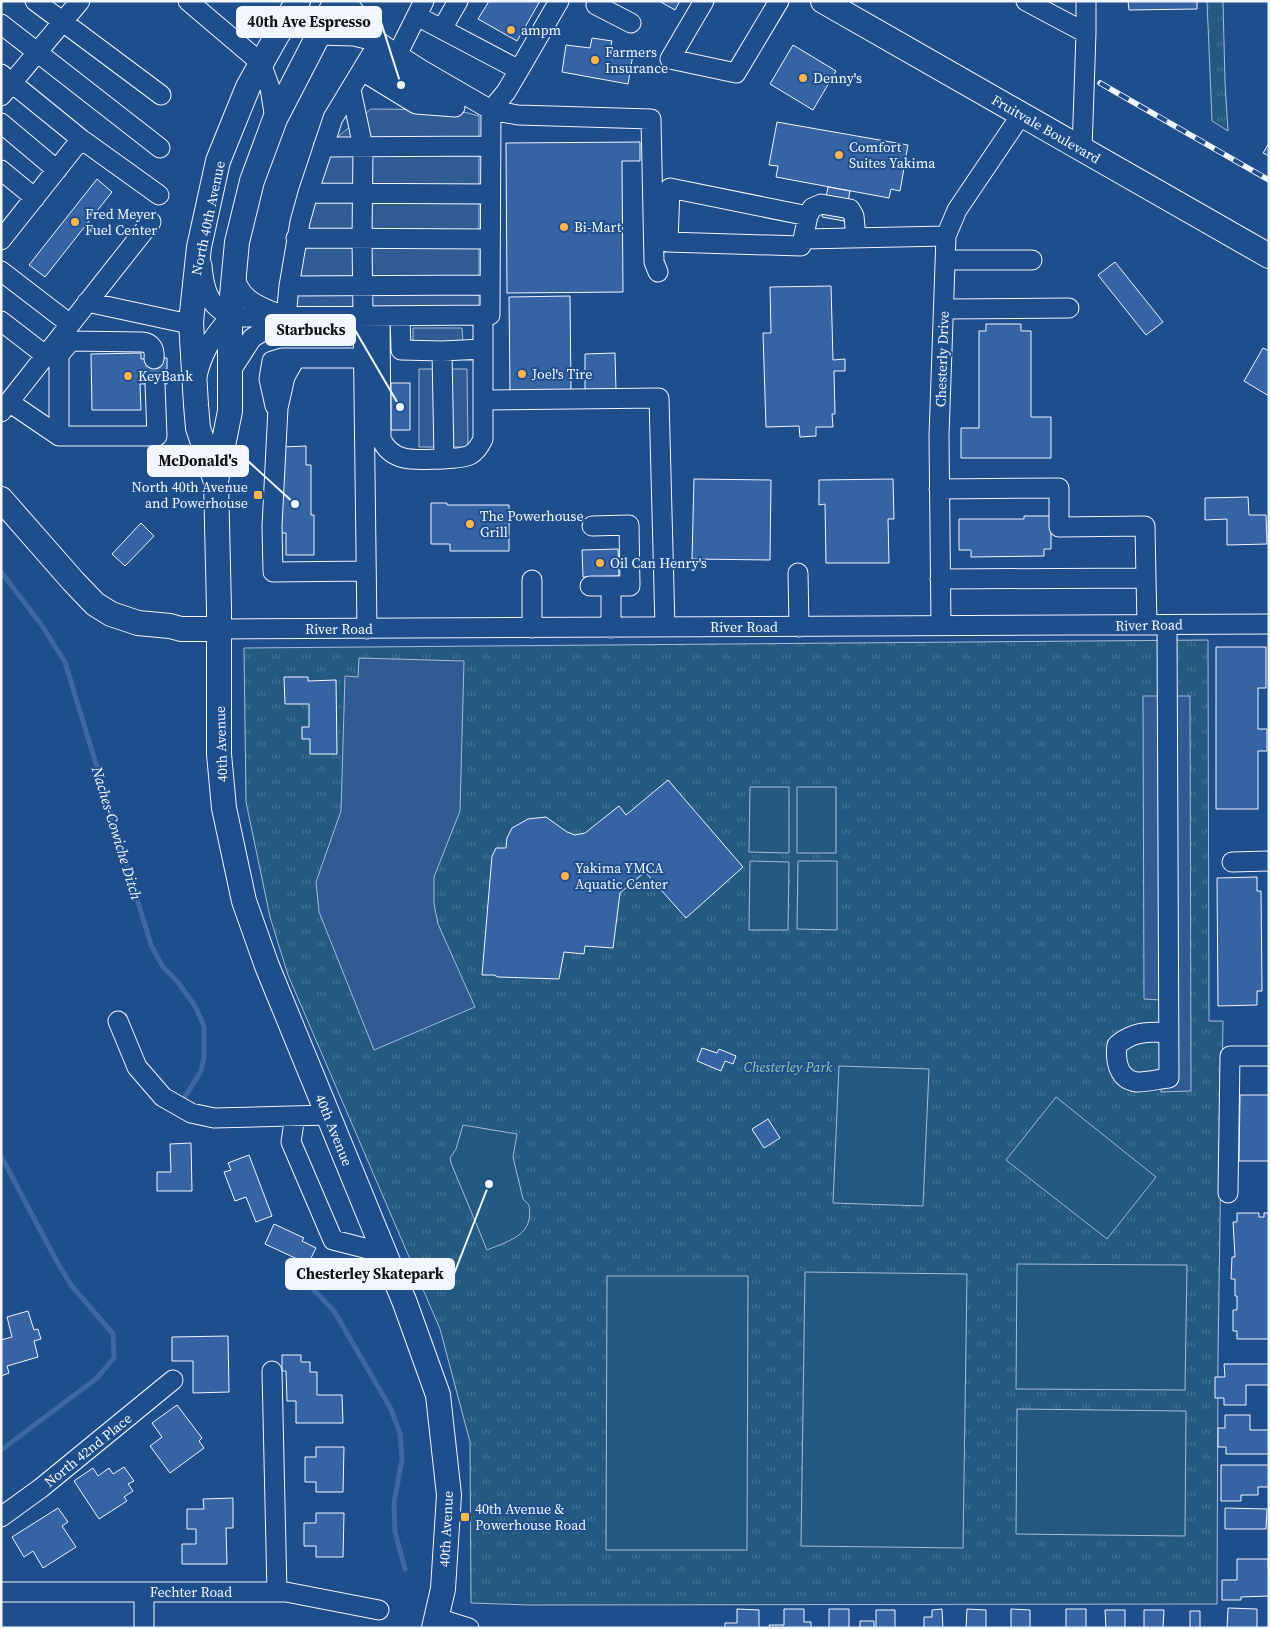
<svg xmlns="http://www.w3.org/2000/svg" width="1270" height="1629" font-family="'Source Serif 4',serif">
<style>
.grass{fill:url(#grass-tufts);stroke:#a8bbd7}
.garden{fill:#245a82;stroke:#a8bbd7}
.parking{fill:#305b95;stroke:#a8bbd7}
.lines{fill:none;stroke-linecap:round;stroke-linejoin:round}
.stream{stroke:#3b69a3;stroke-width:5}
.building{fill:#3563a3;stroke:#f2f6ff}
.minor-tunnel{stroke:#3f679d;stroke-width:19;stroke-dasharray:19 9;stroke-linecap:butt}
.minor-casing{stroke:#f2f6ff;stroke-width:21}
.major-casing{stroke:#f2f6ff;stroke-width:26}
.minor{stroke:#1f4e8c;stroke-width:19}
.major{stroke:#1f4e8c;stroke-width:24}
.rail-casing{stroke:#f2f6ff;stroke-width:5.5}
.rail{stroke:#1f4e8c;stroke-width:4;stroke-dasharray:11;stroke-linecap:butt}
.poi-dot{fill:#ffb74d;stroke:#1f4e8c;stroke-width:2}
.labels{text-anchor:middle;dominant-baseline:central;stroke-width:4;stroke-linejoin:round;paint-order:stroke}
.poi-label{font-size:14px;fill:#f2f6ff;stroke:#1f4e8c;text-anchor:start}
.street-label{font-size:14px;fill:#f2f6ff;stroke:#1f4e8c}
.park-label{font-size:14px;font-style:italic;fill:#97c8a6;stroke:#1f4e8c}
.water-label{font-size:15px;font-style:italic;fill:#f2f6ff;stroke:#1f4e8c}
.leader{fill:none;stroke:#f2f6ff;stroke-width:2}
.callout-dot{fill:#f2f6ff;stroke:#1f4e8c;stroke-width:2}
.callout{fill:#f2f6ff;stroke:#f2f6ff;stroke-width:2}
.callout-label{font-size:15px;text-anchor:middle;font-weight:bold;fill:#111}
</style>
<defs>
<pattern id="grass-tufts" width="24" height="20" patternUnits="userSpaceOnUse" patternTransform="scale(1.25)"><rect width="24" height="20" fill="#245a82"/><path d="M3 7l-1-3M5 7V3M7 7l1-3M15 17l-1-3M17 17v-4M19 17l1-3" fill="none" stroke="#447295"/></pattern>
</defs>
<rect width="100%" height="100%" fill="#1f4e8c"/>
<path class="grass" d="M1207,1H1223L1225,83L1228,131L1212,121Z
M1208,640L1209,1021H1223L1218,1356L1217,1604L529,1605L471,1603L470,1442L440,1329L288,975L270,917L246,802L244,648Z"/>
<path class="garden" d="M750,787H789V853L749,852Z
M797,787H836V853H797Z
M750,861L789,862L788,930H749Z
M798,861H837V930L797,929Z
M839,1066L929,1069L923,1206L833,1203Z
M1056,1097L1156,1177L1107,1239L1006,1160Z
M463,1125L517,1134L513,1157L523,1199L529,1205C534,1235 511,1240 487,1250L451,1163L450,1158L456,1149Z
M1017,1264L1187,1265L1185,1390L1016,1389Z
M805,1272L967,1274L963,1548L801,1546Z
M607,1276H748L747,1550H606Z
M1017,1409L1186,1411L1185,1536L1016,1534Z"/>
<path class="parking" d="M371,109L456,110L479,116V308L295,309L311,207L334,140Z
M413,328H462L463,343H413Z
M419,369H467L468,447H419Z
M359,658L464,661L460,811L434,877V904L438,924L475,1007L374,1050L319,912L316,882L341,811L345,676L358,677Z
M1143,696H1190L1191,1091L1161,1092V1000L1144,999Z"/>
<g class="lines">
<path class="stream" d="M1,572L41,624L65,662L151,945L163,967L177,981L195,1006L204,1026V1057L201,1071L185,1097
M1,1156L56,1260L71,1285L113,1334L114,1358L97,1378L1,1450
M311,1287L334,1311L391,1409L400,1434L402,1459L394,1503L395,1532L405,1569"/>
</g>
<path class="building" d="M489,1H540L517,41L478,19Z
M659,1H680L675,10Z
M1128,1H1197V9L1129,10Z
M592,38L612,41L610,50L633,54L628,84L562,72L566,45L590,48Z
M793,45L836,71L813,110L770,84Z
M777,122L908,145L900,191L891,189L889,198L776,177L778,166L769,165Z
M640,142V161H622L623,292L507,293L506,143Z
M1269,143V156L1263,153Z
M97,179L112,192L45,277L29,265Z
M828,187L850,191L844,221L822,217Z
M1115,262L1163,322L1146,335L1098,275Z
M831,286L833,360L845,359V371H834L835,414H832L833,427H816V436L800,437L799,426L766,427L763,333H771L770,287Z
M570,296L571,391H510L509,297Z
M986,324H1021V331H1031V417H1051V458H961V428H979V331H986Z
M1263,348L1269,351V396L1244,381Z
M141,353V359L167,358V384H140L141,410H92L91,354Z
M615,353L616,390L585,391V354Z
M391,383H410V430H391Z
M306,446V465H311V515H314V555H286V533H279L282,447Z
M694,479L771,480L770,560L692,559Z
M893,479L894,519H888L889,563H826L825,504L819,505V480Z
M1248,497L1249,515H1266L1267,544L1227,545V519L1205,520V498Z
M431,503H447V505H509V551H450V544H431Z
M1024,516H1051V549H1044V556L971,557V550H959V519H1024Z
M141,523L154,536L125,566L112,554Z
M618,549L619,576L583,577L582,550Z
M1216,647H1266V688H1258V729H1267V751H1258V809H1216Z
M284,677H308V681L336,680L337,754H310V739H302V727H309V704H285Z
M668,780L743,867L686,918L645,872L620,893L613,948L585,946L584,954L564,952L559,979L498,977L494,975H482L492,856L496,848H506L507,838L512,828L528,819L546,817L567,832L575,835L585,833L619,806L626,815Z
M1257,877V891H1261L1262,991H1257V1005L1218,1006L1217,878Z
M702,1048L717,1053L719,1049L736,1056L733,1064L725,1061L721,1071L697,1061Z
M1240,1095H1269V1161H1239Z
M768,1119L780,1138L764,1148L752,1129Z
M191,1143L192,1191H157V1172H171L170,1144Z
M249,1155L272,1216L256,1222L246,1197L235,1201L224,1172L231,1170L228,1163Z
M1237,1213H1259V1217H1264V1213H1269V1339H1237V1331H1233V1310H1237V1296H1235V1279H1231L1232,1257H1235L1233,1222H1237Z
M274,1224L304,1238L302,1241L316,1248L308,1264L265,1244Z
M28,1311L34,1330L38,1329L41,1339L34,1341L38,1357L7,1366L9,1373L1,1376V1340L12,1337L7,1317Z
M228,1336L229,1392L193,1393V1361H172V1337Z
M282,1355H301V1362H310V1372H317V1395H342L343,1423H296V1401H287L286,1371H282Z
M1224,1364H1269V1385H1246V1405H1224V1398H1215V1377H1225Z
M177,1405L202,1438L199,1441L204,1448L170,1473L150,1446L162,1437L152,1423Z
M1225,1415H1250V1430H1269V1454H1226V1447H1218V1428H1225Z
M316,1447H344L343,1492H316V1482H305V1457H316Z
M1221,1465H1269V1487H1258V1495H1241V1501H1221Z
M124,1467L134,1481L128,1484L133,1491L124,1497L127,1501L99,1519L74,1481L93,1468L98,1476L109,1468L113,1474Z
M233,1498V1528H226L227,1564H182V1544H196V1529H187V1509H204L203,1499Z
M58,1508L68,1522L62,1526L76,1547L43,1568L33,1551L24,1557L12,1537Z
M1225,1508L1267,1509L1266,1529H1225Z
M316,1513H344L343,1557H316V1546H304V1523H316Z
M1237,1559H1268L1269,1596L1241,1597V1600H1222V1580H1237Z
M1228,1608L1257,1609V1628H1227Z
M737,1609L759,1610V1628H725V1623H737Z
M784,1609H804V1622H811V1628H770L769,1625H784Z
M829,1609H849V1628H829Z
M942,1609L943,1628H924V1617H932V1610Z
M967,1609L986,1610V1628H966Z
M1011,1609L1030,1610V1628H1011Z
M1066,1609H1086V1628H1066Z
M876,1610H895V1628H876Z
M1105,1610H1125V1628H1106Z
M1144,1610H1164L1163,1628H1144Z
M1190,1611H1200V1628H1190Z
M860,1621H874V1628H860Z"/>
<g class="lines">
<path class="minor-tunnel" d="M154,359L155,384"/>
<defs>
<path id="minor" d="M35,1L161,95
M188,1L261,63L270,88L275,119
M598,1L596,5L631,23
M704,1L670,59L736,73L779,1
M1026,1L1086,33L1082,150
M417,16L519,70L559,1
M1,24L160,148
M442,29L458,1
M1086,33V1
M317,35L354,36L379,42
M397,55L424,1
M370,58L449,104
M519,70L506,92L491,110L518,115L651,119L654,262L658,272
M362,71L416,104L455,107
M1,74L81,139
M351,90L363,147L362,239L367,629
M1,96L80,1
M1,123L57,170
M323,147L490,146
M1,170L35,198
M308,193L490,194
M808,216L812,208L821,204L850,209L854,216L856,238
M296,238L490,239
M803,239L801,246L668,242L670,188L808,216L803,239L946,236
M1,240L81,139L159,195
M946,260H1032
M202,265C203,278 205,294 214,304C218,309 225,313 230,317L490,315L491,110L422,70L389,49L379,42L346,1
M1,271L70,324
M234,272C237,297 255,305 276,313
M289,286L490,285
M87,302L180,322H191
M944,309L1069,308
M380,316L381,439C393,465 419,459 444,459
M400,316L401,350L442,351L444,459C464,457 473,460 483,439V315
M286,317L289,286L300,222L308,193L333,118L379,42
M1,321L45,355H59V436H157L155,384
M442,351L483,349
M59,355L71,341L142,342C152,343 155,349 154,359
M295,359L285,377L278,408L272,526L273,572L366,571
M230,372L252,338L286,317
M197,376C203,350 213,337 230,317
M483,400L659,398L665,627
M9,402L59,436
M275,406L269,379L272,361L282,358H364
M1,412L151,222
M939,489L1059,488V527L1145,526L1146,578
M592,526L629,525L630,586H611V628
M798,573L799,627
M940,579L1146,578L1147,625
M532,580V628
M590,586H611
M1167,625L1169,1078C1159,1079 1147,1082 1137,1082C1118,1080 1115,1060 1117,1045C1134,1031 1148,1032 1169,1032
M941,626L939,436L946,236L957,210L1021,115
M219,629L1269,624
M1232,862L1269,861
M118,1021L137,1067L163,1097L191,1113L214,1118L328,1115
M295,1116L291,1142L333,1240L384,1253
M1228,1193L1230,1056H1269
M272,1371L277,1592
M1,1517L41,1488L173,1380
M1,1592H286L379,1610
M437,1618L469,1628
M144,1628V1592"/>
<path id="major" d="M336,1L275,119L252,181L237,242L230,317V411L216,481L219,608V754L224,808L244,901L267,966L405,1303L438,1395L449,1495L443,1589L434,1628
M823,1L1269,256
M215,479L198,428L196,405L191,322L199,247L218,161L248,87L276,37L298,1
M1,499L73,581L95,604L111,614L138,623L170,626L181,629H219"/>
</defs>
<use href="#minor" class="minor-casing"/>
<use href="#major" class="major-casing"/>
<use href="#minor" class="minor"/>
<use href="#major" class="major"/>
<defs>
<path id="rail" d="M1100,83L1269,180"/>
</defs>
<use href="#rail" class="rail-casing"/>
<use href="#rail" class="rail"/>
</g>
<g class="poi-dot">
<circle cx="511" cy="30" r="5"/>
<circle cx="595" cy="60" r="5"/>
<circle cx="803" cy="78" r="5"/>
<circle cx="839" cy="155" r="5"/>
<circle cx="75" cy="222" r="5"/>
<circle cx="564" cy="227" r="5"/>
<circle cx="522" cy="374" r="5"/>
<circle cx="128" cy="376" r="5"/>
<rect x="253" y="490" width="10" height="10" rx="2.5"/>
<circle cx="470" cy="524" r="5"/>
<circle cx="600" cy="563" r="5"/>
<circle cx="565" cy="876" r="5"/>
<rect x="460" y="1512" width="10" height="10" rx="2.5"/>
</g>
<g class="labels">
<g class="poi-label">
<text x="521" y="30">ampm</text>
<text x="605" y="52">Farmers<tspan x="605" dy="16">Insurance</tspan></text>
<text x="813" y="78">Denny's</text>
<text x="849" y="147">Comfort<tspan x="849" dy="16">Suites Yakima</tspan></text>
<text x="85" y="214">Fred Meyer<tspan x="85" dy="16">Fuel Center</tspan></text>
<text x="574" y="227">Bi-Mart</text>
<text x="532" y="374">Joel's Tire</text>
<text x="138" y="376">KeyBank</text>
<text x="248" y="487" text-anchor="end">North 40th Avenue<tspan x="248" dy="16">and Powerhouse</tspan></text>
<text x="480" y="516">The Powerhouse<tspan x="480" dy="16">Grill</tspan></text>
<text x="610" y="563">Oil Can Henry's</text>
<text x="575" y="868">Yakima YMCA<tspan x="575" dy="16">Aquatic Center</tspan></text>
<text x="475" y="1509">40th Avenue &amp;<tspan x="475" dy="16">Powerhouse Road</tspan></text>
</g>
<g class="street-label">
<text transform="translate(1046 129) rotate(30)">Fruitvale Boulevard</text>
<text transform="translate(208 218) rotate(-78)">North 40th Avenue</text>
<text transform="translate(942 359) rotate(-88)">Chesterly Drive</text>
<text transform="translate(1149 625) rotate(-1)">River Road</text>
<text x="744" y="627">River Road</text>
<text x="339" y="629">River Road</text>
<text transform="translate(221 744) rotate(-92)">40th Avenue</text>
<text transform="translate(334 1130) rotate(68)">40th Avenue</text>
<text transform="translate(88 1450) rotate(-39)">North 42nd Place</text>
<text transform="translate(446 1529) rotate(-87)">40th Avenue</text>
<text x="191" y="1592">Fechter Road</text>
</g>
<g class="park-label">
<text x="788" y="1067">Chesterley Park</text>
</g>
<g class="water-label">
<text transform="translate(117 833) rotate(73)">Naches-Cowiche Ditch</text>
</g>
</g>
<path class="leader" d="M401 85L381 22M400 407L355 330M295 504L248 461M489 1184L454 1274"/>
<g class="callout-dot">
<circle cx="401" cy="85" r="5"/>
<circle cx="400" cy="407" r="5"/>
<circle cx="295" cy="504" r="5"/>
<circle cx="489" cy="1184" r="5"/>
</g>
<g class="callout">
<rect x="237" y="7" width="144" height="30" rx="5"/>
<rect x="266" y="315" width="89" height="30" rx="5"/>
<rect x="148" y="446" width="100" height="30" rx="5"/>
<rect x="286" y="1259" width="168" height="30" rx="5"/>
</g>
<g class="callout-label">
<text x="309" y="27">40th Ave Espresso</text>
<text x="311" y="335">Starbucks</text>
<text x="198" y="466">McDonald's</text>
<text x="370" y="1279">Chesterley Skatepark</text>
</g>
<rect width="1270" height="1629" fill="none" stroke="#f2f6ff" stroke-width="5"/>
</svg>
